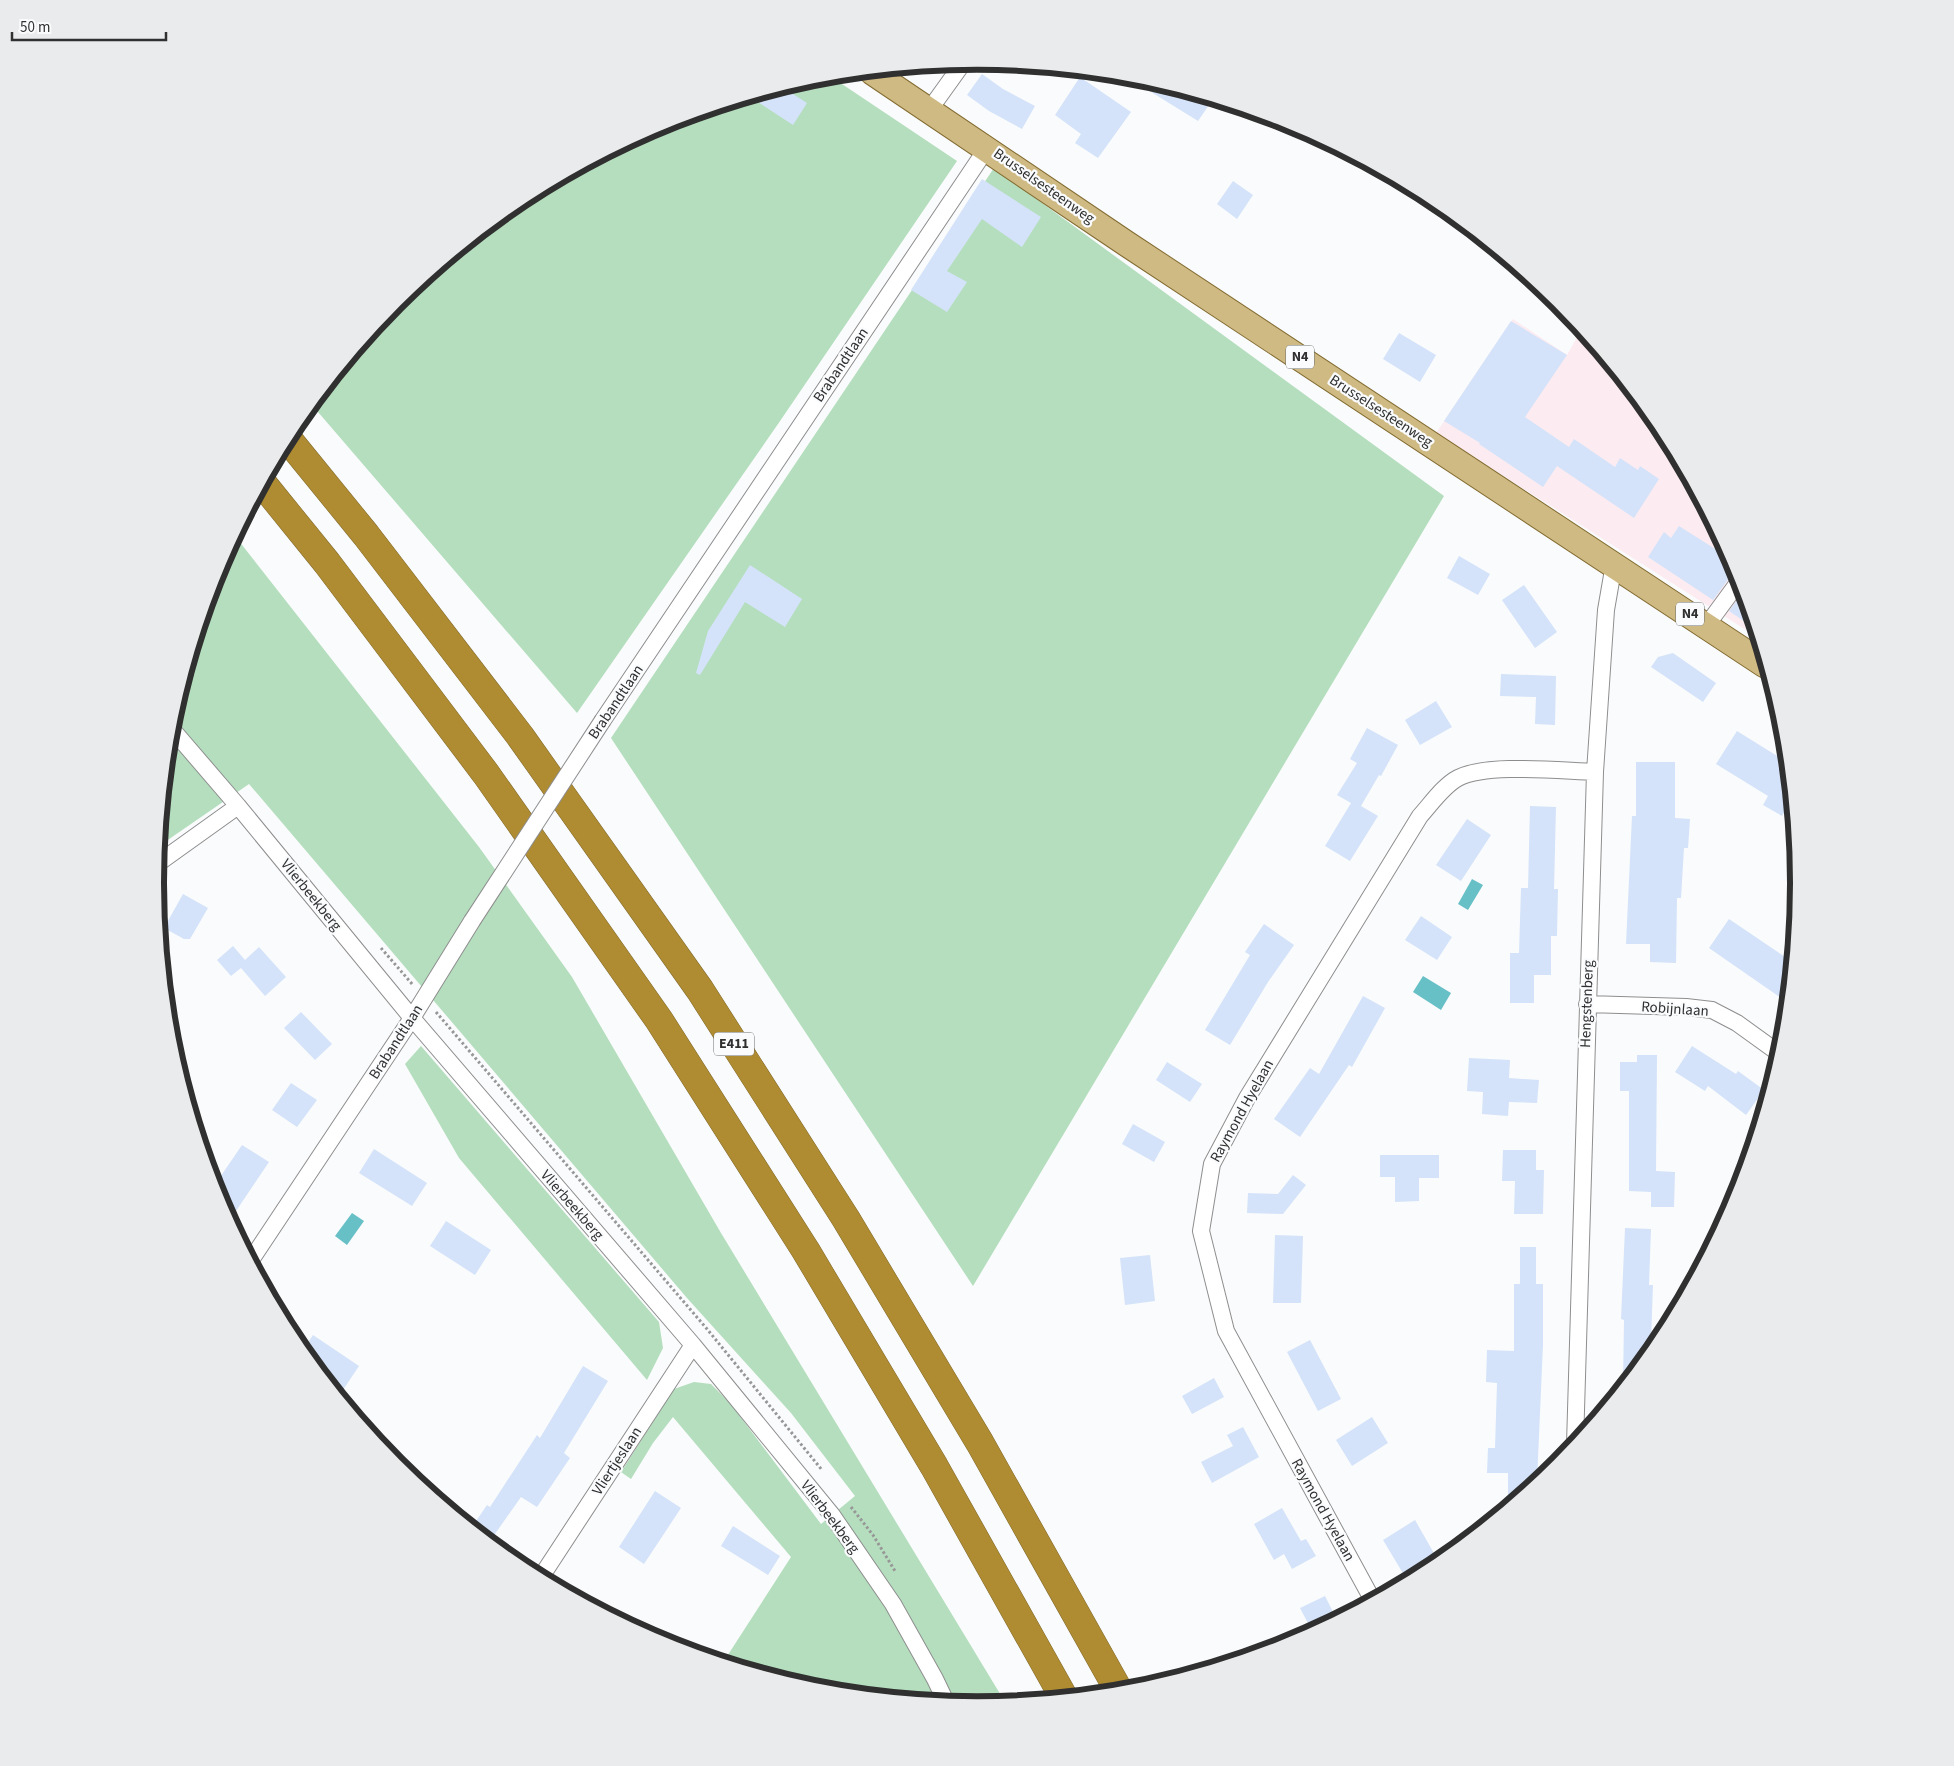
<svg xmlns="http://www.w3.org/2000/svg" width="1954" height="1766" font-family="'Source Sans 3',sans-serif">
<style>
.commercial{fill:#fcecf1}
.green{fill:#b4debd}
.water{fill:#68c0c7}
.building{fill:#d4e3f9}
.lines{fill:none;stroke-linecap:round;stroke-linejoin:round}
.street-casing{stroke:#8e8e8f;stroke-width:18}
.primary-casing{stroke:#836c31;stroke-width:27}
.highway-casing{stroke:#836c31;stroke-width:29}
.path{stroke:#979798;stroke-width:3;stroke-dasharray:2.5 2.5;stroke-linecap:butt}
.street{stroke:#fff;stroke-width:16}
.primary{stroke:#cfba84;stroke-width:25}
.highway{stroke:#af8c32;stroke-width:28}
.street-bridge-casing{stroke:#8e8e8f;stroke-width:18;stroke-linecap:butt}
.street-bridge{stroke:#fff;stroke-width:16}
.labels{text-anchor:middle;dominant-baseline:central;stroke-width:4.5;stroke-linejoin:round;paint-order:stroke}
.shield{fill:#fafbfc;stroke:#6d6d6d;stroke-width:1}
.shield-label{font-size:14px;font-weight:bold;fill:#303030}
.street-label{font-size:15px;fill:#303030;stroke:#fafbfc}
.rim{fill:none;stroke:#303030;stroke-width:6}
</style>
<rect width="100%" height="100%" fill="#fafbfc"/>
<path class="commercial" d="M1513,319L1567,355L1581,330L1660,427L1689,481L1688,483L1693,487L1736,569L1757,637L1436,433Z"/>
<path class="green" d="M830,76L957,161L778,424L577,713L312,405L396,302L521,200L663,124L817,77Z
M994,168L1444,496L973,1286L611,738Z
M235,536L479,847L572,977L721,1233L1005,1702L977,1705L816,1689L724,1661L791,1557L673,1417L653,1443L631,1479L621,1472L674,1389L694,1382L711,1384L730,1403L821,1524L855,1496L791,1413L687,1298L249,784L159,846L171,722L218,568Z
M421,1046L659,1322L663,1348L647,1380L459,1158L405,1064Z"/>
<path class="water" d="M1472,879L1483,885L1468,910L1458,904Z
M1423,976L1451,993L1441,1010L1413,992Z
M352,1213L364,1221L347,1245L335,1236Z"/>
<path class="building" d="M982,74L1003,89L1035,106L1022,129L989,111L967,95Z
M1080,77L1131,112L1098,158L1075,143L1081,134L1055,115Z
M1137,77L1202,97L1211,102L1198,121L1135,82Z
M782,87L807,103L793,125L750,97Z
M982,179L1041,217L1022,247L982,219L947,271L967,282L947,312L911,290Z
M1233,181L1253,195L1237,219L1217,204Z
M1511,321L1567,355L1525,417L1569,447L1574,439L1615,467L1620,458L1638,470L1640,466L1659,479L1634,518L1557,466L1543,487L1479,444L1480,443L1444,421Z
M1399,333L1436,355L1420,382L1383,359Z
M1679,526L1720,552L1724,546L1736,569L1737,571L1732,574L1713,600L1648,557L1664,532L1671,538Z
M1459,556L1490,574L1478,595L1447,578Z
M750,565L802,599L785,627L745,602L700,675L696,673L708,631Z
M1524,585L1557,632L1535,648L1502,600Z
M1743,592L1754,628L1729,611Z
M1673,653L1716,683L1703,702L1651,667L1658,657Z
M1501,674L1556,676L1555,725L1535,724L1536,697L1500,696Z
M1436,701L1452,727L1420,745L1405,720Z
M1367,728L1398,745L1381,776L1379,775L1361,806L1378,816L1350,861L1325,846L1351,803L1337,795L1357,763L1350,759Z
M1737,731L1787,762L1791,802L1782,816L1763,805L1768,796L1716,764Z
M1636,762H1675V818L1690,819L1688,848H1684L1681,898H1677L1676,963L1650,962V944H1626L1632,816H1636Z
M1530,806L1556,807L1554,889H1558L1557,936H1551V975H1534V1003H1510V953H1519L1521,888H1528Z
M1467,819L1491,835L1461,881L1436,865Z
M183,894L208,908L190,939H184L164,928Z
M1421,916L1452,937L1437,960L1405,940Z
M1729,919L1791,961L1787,1002L1709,948Z
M1264,924L1294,945L1268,982L1230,1045L1205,1030L1250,955L1245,952Z
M233,946L245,960L259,947L286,977L265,996L241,968L231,976L217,960Z
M1363,996L1385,1008L1352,1067L1349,1065L1300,1137L1274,1119L1310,1068L1319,1074Z
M301,1012L332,1044L315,1060L284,1028Z
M1692,1046L1736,1074L1738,1071L1764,1090L1746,1115L1708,1086L1705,1091L1675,1072Z
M1637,1055H1657L1656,1171L1675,1172L1674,1207H1651V1192L1629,1191V1091H1620V1062H1637Z
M1469,1058L1510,1060L1509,1078L1539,1080L1537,1103L1509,1102L1508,1116L1482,1114L1483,1092L1467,1091Z
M1167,1062L1202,1084L1190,1102L1156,1080Z
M291,1083L317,1100L297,1127L272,1110Z
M1133,1124L1165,1142L1154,1162L1122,1144Z
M242,1145L269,1162L230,1220L218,1197L214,1186Z
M374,1149L427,1183L412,1206L359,1173Z
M1503,1150H1536V1170H1544L1543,1214H1514L1515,1181H1502Z
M1380,1155H1439V1178H1419V1201L1395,1202V1177H1380Z
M1293,1175L1306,1185L1283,1214L1247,1213L1248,1193L1278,1194Z
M446,1221L491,1250L475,1275L430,1246Z
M1625,1228L1651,1229L1649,1285H1653L1651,1340H1660L1623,1385L1624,1320L1621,1319Z
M1275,1235L1303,1236L1301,1303H1273Z
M1520,1247H1536V1284H1543V1345L1537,1481L1508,1505V1473H1487L1488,1448H1495L1497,1383L1486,1382L1487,1350L1514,1351V1284H1520Z
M1150,1255L1155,1301L1125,1305L1120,1258Z
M313,1335L359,1366L343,1390L324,1377L303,1350Z
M1310,1340L1341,1399L1318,1411L1287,1352Z
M583,1366L608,1381L564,1453L570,1458L537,1507L521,1497L490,1541L472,1527L487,1505L490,1507L537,1435L540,1438Z
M1214,1378L1224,1397L1192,1414L1182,1396Z
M1372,1417L1388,1443L1352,1466L1336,1440Z
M1243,1427L1259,1457L1212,1483L1201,1462L1233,1446L1227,1435Z
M655,1491L681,1508L644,1564L619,1547Z
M1282,1508L1301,1541L1306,1539L1316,1556L1292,1569L1284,1554L1274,1560L1254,1524Z
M1415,1520L1439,1562L1422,1572L1415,1568L1404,1575L1383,1540Z
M733,1526L780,1556L768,1575L721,1546Z
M1325,1596L1336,1618L1312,1631L1300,1608Z"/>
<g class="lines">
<defs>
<path id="street" d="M930,109L963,63
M1707,625L1740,580
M603,720L987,148
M171,728L238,806L412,1018L693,1345L832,1515L893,1604L935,1679L946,1702
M157,864L238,806
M1587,1004L1686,1007L1712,1010L1737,1023L1780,1054
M251,1260L412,1018L472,921
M1575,1444L1595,772L1606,610L1614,564
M541,1577L693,1345
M1372,1599L1226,1331L1201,1231L1212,1164L1247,1098L1420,816C1431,804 1443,786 1458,778C1487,763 1560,771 1595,772"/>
<path id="primary" d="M872,72L1127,244L1765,665"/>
<path id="highway" d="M287,438L366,535L520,736L700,990L846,1219L980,1443L1119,1691
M263,484L327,563L486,774L659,1020L806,1251L934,1466L1063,1696"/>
</defs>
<use href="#street" class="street-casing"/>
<use href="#primary" class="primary-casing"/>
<use href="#highway" class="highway-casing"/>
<path class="path" d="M381,948L413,985
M436,1012L707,1329L822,1470
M851,1507L873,1535L895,1571
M964,1697L968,1704"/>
<use href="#street" class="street"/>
<use href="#primary" class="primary"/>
<use href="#highway" class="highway"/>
<defs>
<path id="street-bridge" d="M472,921L603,720"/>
</defs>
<use href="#street-bridge" class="street-bridge-casing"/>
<use href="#street-bridge" class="street-bridge"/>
</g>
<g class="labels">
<g class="shield">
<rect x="1286" y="345.5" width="28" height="23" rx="4"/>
<rect x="1676" y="602.5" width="28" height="23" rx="4"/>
<rect x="714" y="1032.5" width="40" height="23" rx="4"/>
</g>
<g class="shield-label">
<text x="1300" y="357">N4</text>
<text x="1690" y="614">N4</text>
<text x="734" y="1044">E411</text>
</g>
<g class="street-label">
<text transform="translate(1044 186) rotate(35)">Brusselsesteenweg</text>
<text transform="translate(841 365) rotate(-56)">Brabandtlaan</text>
<text transform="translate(1381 411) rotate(33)">Brusselsesteenweg</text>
<text transform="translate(616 702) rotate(-56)">Brabandtlaan</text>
<text transform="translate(311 895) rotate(51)">Vlierbeekberg</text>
<text transform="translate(1587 1004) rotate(-88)">Hengstenberg</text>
<text transform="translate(1675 1009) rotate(4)">Robijnlaan</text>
<text transform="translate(396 1042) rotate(-57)">Brabandtlaan</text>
<text transform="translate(1242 1111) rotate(-61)">Raymond Hyelaan</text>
<text transform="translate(572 1205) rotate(49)">Vlierbeekberg</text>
<text transform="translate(617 1461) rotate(-57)">Vliertjeslaan</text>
<text transform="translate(1323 1510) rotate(61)">Raymond Hyelaan</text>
<text transform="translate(830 1517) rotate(53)">Vlierbeekberg</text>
</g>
</g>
<path d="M0 0H1954V1766H0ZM164 883a813 813 0 1 1 1626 0a813 813 0 1 1-1626 0Z" fill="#eaebec" fill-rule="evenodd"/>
<path class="rim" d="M164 883a813 813 0 1 1 1626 0a813 813 0 1 1-1626 0Z"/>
<path d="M12 32v8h154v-8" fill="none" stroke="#303030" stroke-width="2.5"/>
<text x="20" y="32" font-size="15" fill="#303030" stroke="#fafbfc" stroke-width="4" paint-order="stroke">50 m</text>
</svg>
